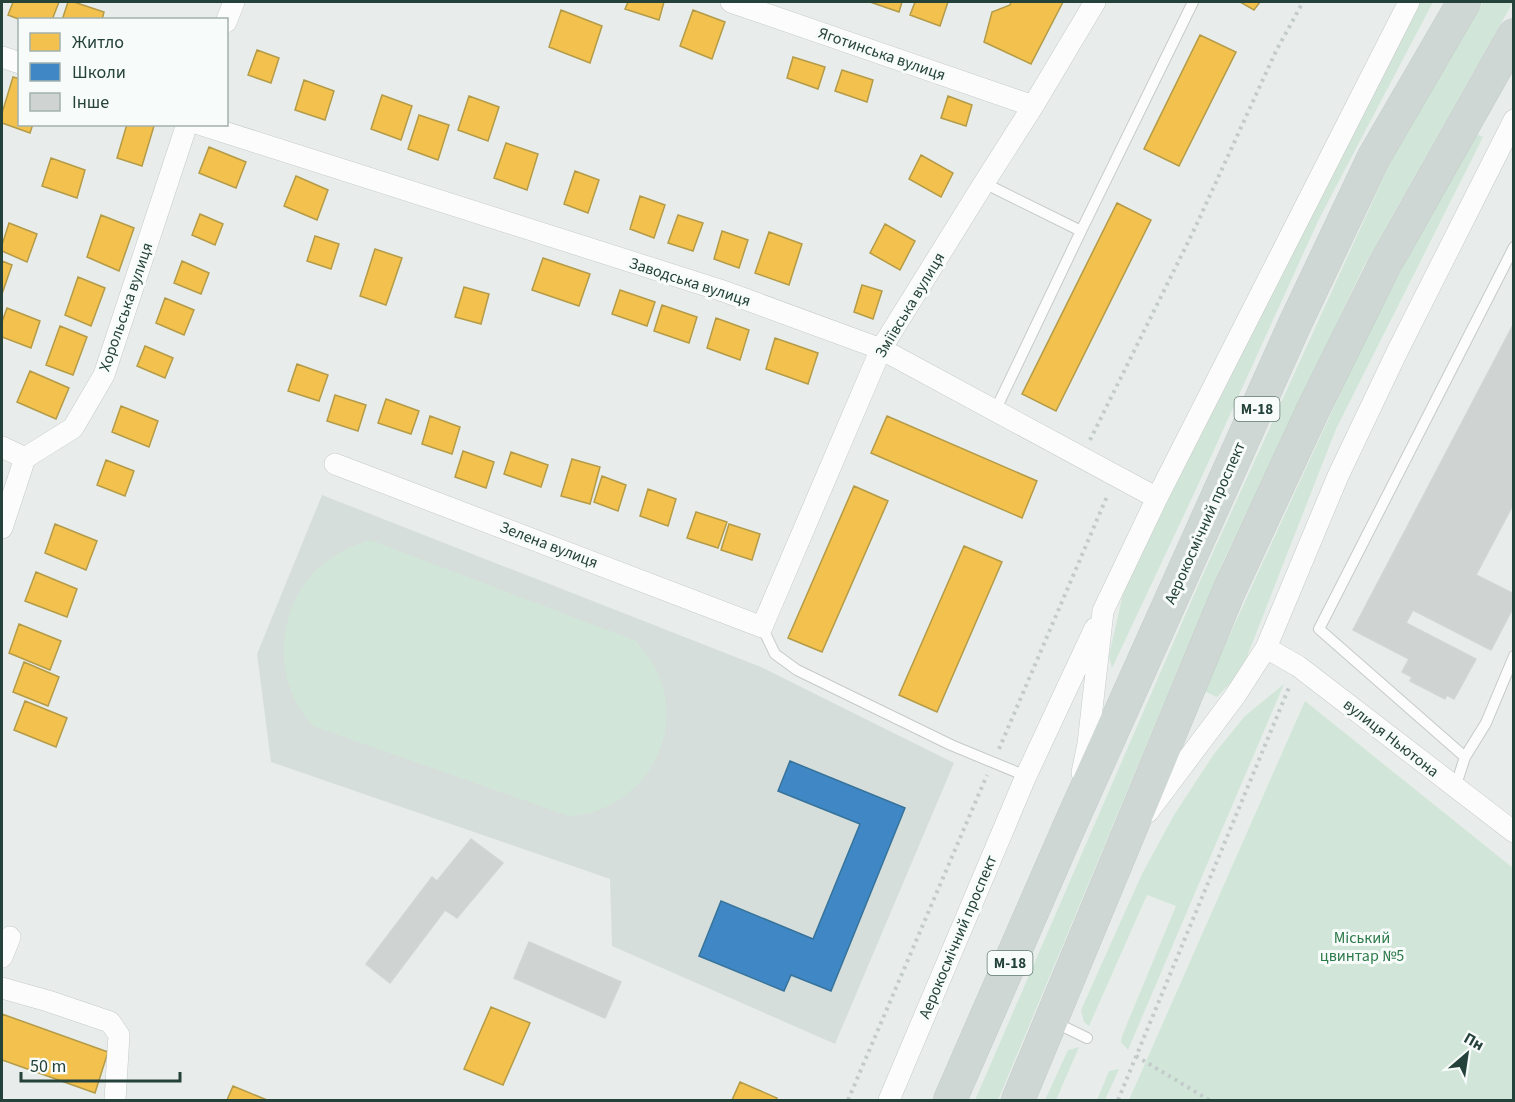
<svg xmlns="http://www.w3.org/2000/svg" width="1515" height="1102" font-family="'Source Sans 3',sans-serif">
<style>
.built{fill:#d6dedb}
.green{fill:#d1e6d8}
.homes{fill:#f2c14e;stroke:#b49b48;stroke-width:1.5}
.schools{fill:#3f88c5;stroke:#37739b;stroke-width:1.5}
.building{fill:#cfd4d2;stroke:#d1d6d4;stroke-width:1.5}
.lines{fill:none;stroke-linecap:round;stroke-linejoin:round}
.service-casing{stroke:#c5cac8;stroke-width:12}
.minor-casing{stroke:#c5cac8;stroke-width:22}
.primary-casing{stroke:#c3ccc9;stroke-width:34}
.path{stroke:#c3ccca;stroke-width:4;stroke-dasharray:3 4.5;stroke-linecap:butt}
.service{stroke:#fcfcfc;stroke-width:10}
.minor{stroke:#fcfcfc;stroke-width:21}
.primary{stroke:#cfd7d5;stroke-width:33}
.labels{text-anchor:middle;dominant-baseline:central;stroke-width:6;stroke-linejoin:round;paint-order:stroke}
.shield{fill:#f7fbf9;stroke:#637a73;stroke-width:1.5}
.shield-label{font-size:15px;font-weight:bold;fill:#24423a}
.street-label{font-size:16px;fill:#24423a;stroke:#f7fbf9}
.park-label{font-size:16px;fill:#2d7a4b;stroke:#f7fbf9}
</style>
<rect width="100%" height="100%" fill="#e8edeb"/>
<path class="built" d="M322,495L761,667L954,763L835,1044L612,946L610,879L271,762L257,654Z"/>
<path class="green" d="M1415,2H1433L1319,219L1198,485L1112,668L1109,656L1124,589Z
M1483,2H1513L1363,268L1223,562L998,1100H975L1200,581L1391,161Z
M1473,132L1483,137L1336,429L1241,672L1217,697L1204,691L1360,350Z
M370,540L636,641C644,651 652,660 657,672C683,728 653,791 596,811C587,814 578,815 569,816L313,726C305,717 298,707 293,696C272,646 288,583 336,555C347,548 358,544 370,540Z
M1284,684L1128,1050L1121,1042L1122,1036L1176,906L1147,895L1089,1026L1084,1022L1081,1010L1142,874L1174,815L1214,754L1245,716Z
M1305,701L1513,868V1100H1129Z
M1079,1047L1056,1100H1045L1068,1050Z
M1119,1069L1105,1100H1097L1109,1071Z"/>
<path class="homes" d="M13,2H59L52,20H21L8,15Z
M68,2H74L104,12L102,20H62Z
M628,2H664L659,20L625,9Z
M870,2H902L899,12Z
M915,2H948L940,26L910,15Z
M1011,2H1063L1031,64L984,42L992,12L1010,5Z
M1240,2H1260L1254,10Z
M561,10L602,26L590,63L549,47Z
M693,10L725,22L712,59L680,46Z
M1200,35L1236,52L1179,166L1144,149Z
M257,50L279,58L271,83L248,75Z
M793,57L825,67L818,89L787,78Z
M842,70L873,80L867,102L835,91Z
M13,77L20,79V124H33L30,133L2,123V113Z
M304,80L334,91L325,120L295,110Z
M382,95L412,106L401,140L371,129Z
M469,96L499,107L488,141L458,130Z
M948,96L972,105L966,126L941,118Z
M419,115L449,125L438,160L408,149Z
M127,124H149L154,126L142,166L117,158Z
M506,143L538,154L527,190L494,178Z
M209,147L246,162L236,188L199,173Z
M921,155L953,173L941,197L909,179Z
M51,158L85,170L77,198L42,186Z
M575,171L599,180L588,213L564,204Z
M296,176L328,190L317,220L284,206Z
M640,196L665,205L654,238L630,229Z
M1117,203L1151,220L1056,411L1022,394Z
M200,214L223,224L215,245L192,235Z
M101,215L134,228L119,271L87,257Z
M678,215L703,223L693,251L668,243Z
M9,223L37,234L27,262L2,251V245Z
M885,224L915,241L900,270L870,253Z
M722,231L748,240L739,268L714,259Z
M769,232L802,244L789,285L755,273Z
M315,236L339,244L331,269L307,261Z
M375,249L402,258L386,305L360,296Z
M543,258L590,274L579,306L532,290Z
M2,261L12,265L2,294Z
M182,261L209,273L201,294L174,283Z
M78,277L105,288L91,326L65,315Z
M862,285L882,291L873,319L854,312Z
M464,287L489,294L481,324L455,317Z
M620,290L655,302L647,326L612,314Z
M165,298L194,310L184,335L156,323Z
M662,305L697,317L689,343L654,331Z
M7,308L40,321L31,348L2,337V322Z
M716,318L749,330L740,360L707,348Z
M60,326L87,337L73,375L46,365Z
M775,338L818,353L808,384L766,369Z
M145,346L173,358L165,378L137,366Z
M297,364L328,375L319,401L288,391Z
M30,371L69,388L56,419L17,402Z
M335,395L366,405L358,431L327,421Z
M386,399L419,411L411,434L378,423Z
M121,406L158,421L149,447L112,432Z
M430,416L460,427L452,454L422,444Z
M887,416L1037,481L1022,518L871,453Z
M463,451L494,462L486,488L455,477Z
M511,452L548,465L541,487L504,474Z
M572,459L600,467L590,504L561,496Z
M106,460L134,471L125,496L97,485Z
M602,476L626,485L618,511L594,502Z
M854,486L888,501L822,652L788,638Z
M648,489L676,499L668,526L640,516Z
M696,512L727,522L718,548L687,538Z
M55,524L97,541L86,570L45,553Z
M729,524L760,534L752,560L721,550Z
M964,546L1002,562L937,712L899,695Z
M36,572L77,589L67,617L25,601Z
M19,624L61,641L50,670L9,653Z
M24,662L59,677L48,706L13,692Z
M25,701L67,718L56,747L14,730Z
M491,1007L530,1023L503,1085L464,1069Z
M2,1014L108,1052L95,1093L2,1060Z
M740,1082L777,1098L776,1100H732Z
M233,1086L267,1100H227Z"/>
<path class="schools" d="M790,761L905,808L831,991L791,975L784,991L699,956L721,901L813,939L860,824L778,791Z"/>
<path class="building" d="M1514,323V503L1476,575L1514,594V606L1491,650L1413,610L1406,623L1476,659L1454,699L1447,695L1445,699L1410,681L1412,677L1402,672L1409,659L1353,630Z
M471,839L503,863L457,918L445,910L390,983L366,964L432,877L437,881Z
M529,942L621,982L605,1018L514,978Z"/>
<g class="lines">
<defs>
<path id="service" d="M984,183L1081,231
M995,411L1081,231L1193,2
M762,627L775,654L797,670L951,745L1026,776
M1465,757L1319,629L1514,247
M1455,788L1465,757L1486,723L1514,656
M1054,1022L1087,1038"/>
<path id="minor" d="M731,2L1033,106
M226,22L234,2
M2,57L20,63
M199,124L723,291L881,349L1157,498
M2,447L25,458
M335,464L762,627L881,349L984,183L1033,106L1095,2
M2,528L25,458L73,428L104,375L187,124
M1266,648L1298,666L1514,832
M1082,773L1088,744L1103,611L1157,498L1409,2
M1148,812L1235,696L1266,648L1338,476L1397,352L1514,120
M2,957L10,937
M2,988L48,1001L110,1022L119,1035L115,1100
M889,1100L1026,776L1095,628"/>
<path id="primary" d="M950,1100L1070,825L1294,326L1374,157L1464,2
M1018,1100L1229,591L1312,412L1384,266L1514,35"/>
</defs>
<use href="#service" class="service-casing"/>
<use href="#minor" class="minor-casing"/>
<use href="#primary" class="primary-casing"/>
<path class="path" d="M1090,440L1195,228L1276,51L1303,2
M999,749L1108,494
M1136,1056L1209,1100
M848,1100L987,775
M1118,1100L1290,685"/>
<use href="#service" class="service"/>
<use href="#minor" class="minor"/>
<use href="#primary" class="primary"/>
</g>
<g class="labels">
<g class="shield">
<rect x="1234.5" y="397" width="45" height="24" rx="4.5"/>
<rect x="987.5" y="951" width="45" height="24" rx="4.5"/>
</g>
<g class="shield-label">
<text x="1257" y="409">М-18</text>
<text x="1010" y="963">М-18</text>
</g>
<g class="street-label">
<text transform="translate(882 54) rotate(19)">Яготинська вулиця</text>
<text transform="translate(690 282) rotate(18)">Заводська вулиця</text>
<text transform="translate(910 305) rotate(-59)">Зміївська вулиця</text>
<text transform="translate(126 307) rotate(-71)">Хорольська вулиця</text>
<text transform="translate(1205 523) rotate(-66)">Аерокосмічний проспект</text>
<text transform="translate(549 545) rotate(21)">Зелена вулиця</text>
<text transform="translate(1391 738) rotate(38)">вулиця Ньютона</text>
<text transform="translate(958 937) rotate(-67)">Аерокосмічний проспект</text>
</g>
<g class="park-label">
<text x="1362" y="938">Міський<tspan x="1362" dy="18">цвинтар №5</tspan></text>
</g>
</g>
<rect width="1515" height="1102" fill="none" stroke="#24423a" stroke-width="6"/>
<rect x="18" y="18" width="210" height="108" fill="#f7fbf9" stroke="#a3b1ad" stroke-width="1.5"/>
<rect x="30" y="33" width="30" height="18" fill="#f2c14e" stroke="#a3b1ad" stroke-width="1.5"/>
<text x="72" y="48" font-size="18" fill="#24423a">Житло</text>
<rect x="30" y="63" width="30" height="18" fill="#3f88c5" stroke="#a3b1ad" stroke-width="1.5"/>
<text x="72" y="78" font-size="18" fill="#24423a">Школи</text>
<rect x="30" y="93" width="30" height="18" fill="#cfd4d2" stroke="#a3b1ad" stroke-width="1.5"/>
<text x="72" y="108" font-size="18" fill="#24423a">Інше</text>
<g transform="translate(1467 1054) rotate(29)" stroke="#f7fbf9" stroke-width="4.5" paint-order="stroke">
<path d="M0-4.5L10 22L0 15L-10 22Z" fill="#24423a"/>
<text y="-9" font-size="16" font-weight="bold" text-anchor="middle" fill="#24423a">Пн</text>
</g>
<path d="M21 1072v9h159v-9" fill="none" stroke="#24423a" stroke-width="3"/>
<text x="30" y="1072" font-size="18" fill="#24423a" stroke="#f7fbf9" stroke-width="4.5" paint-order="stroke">50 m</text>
</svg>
